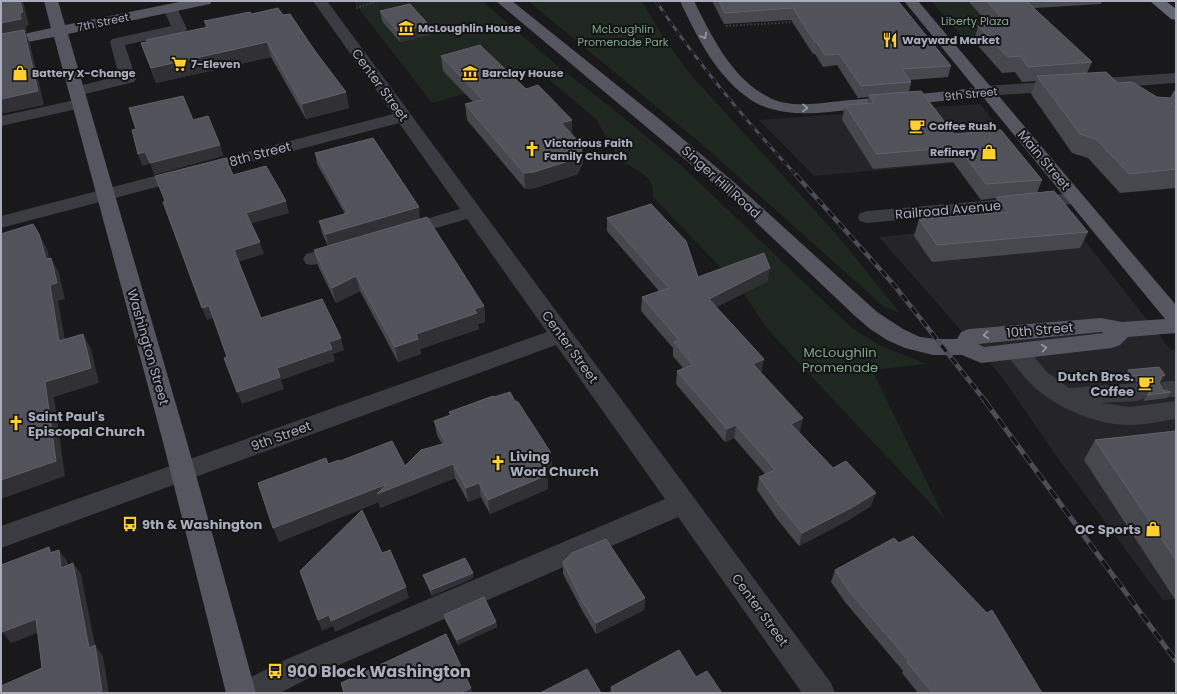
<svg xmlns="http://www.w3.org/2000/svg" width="1177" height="694" font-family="Poppins,sans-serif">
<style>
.built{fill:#252428}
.green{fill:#1e2720}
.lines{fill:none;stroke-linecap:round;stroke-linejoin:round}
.path{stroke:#3f4047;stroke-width:2;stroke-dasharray:1.5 2;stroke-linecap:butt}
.minor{fill:#3b3b42;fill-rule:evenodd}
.major{fill:#555660;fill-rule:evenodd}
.highway{fill:#646672;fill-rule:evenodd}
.rail-far2-casing{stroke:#4c4d56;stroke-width:3}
.rail-far1-casing{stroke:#4c4d56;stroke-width:4.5}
.rail-casing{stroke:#4c4d56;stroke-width:5}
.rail-far2{stroke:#141316;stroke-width:2;stroke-dasharray:6;stroke-linecap:butt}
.rail-far1{stroke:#141316;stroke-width:3;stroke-dasharray:8;stroke-linecap:butt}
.rail{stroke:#141316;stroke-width:3.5;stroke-dasharray:11;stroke-linecap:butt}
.wall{fill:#47484e}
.shaded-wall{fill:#303035}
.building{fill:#52535a;stroke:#606169}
.oneway{stroke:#989caa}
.labels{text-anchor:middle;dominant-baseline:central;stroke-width:4;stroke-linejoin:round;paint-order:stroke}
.far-park-label{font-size:11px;fill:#7fa986;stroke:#141316}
.far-street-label{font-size:11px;fill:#a9adbc;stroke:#141316}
.far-poi-label{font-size:11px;font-weight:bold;fill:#a9adbc;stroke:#141316;text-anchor:start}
.street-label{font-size:13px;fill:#a9adbc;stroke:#141316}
.park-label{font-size:13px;fill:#7fa986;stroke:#141316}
.poi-label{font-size:13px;font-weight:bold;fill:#a9adbc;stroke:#141316;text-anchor:start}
.near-poi-label{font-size:16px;font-weight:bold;fill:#a9adbc;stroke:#141316;text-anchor:start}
</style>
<rect width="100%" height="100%" fill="#19181b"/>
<path class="built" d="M980,104L1022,157L814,176L759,120Z
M1066,217L1171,350L1176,349V599L1163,600L1057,457L1002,377L879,237Z"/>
<path class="green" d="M353,1H482L559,67L618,113L684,168L852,328L881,346L927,364L872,370L945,519L768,330L740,288L653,197V188L649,179L639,171L619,160L596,119L540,72L432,103Z
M528,1H642L665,40L691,75L838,236L900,313L883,306L704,146Z
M931,1H997L1043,37L967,42Z"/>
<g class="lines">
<path class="path" d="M356,8L378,1
M726,26L795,22"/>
<path class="minor" d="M313,1H327L831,683L835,693H802L678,517L307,679L280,693H235L239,683L287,659L665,499L556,345L1,548V526L547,332L467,219L402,238L395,236L392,232L395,228L460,209L399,123L1,228V216L393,114Z
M170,4L175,5L177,8L187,29L185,32L125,45L136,79L134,82L77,96L71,94L69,91L71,88L119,76L110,42L112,39L171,26L163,8L165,5Z
M1176,73V83L986,96L980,94L978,91L980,88L986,86Z
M80,99L86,101L88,104L86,107L1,126V116Z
M1076,193L1083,195L1085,199L1083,203L867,223L860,221L858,217L860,213L867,211Z
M344,244L351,246L354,250L351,254L313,265L306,264L303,259L306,254Z
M1016,343L1024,345L1047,372L1069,388L1137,383L1145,386L1149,392L1145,398L1137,401L1101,403L1130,407L1176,401V419C1161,421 1145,425 1130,425C1097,425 1059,409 1034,387C1024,378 1017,367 1008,357L1005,351L1008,345Z
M1167,381H1176V397H1167L1159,395L1156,389L1159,383Z"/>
<path class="major" d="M44,1H58L65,25L184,1H212L210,4L205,5L68,34L187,442L256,693H226L163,442L54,37L1,47V39L51,28Z
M496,1H512L663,122L736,184L877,312L903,329L920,337L937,339H957L961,332L969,329L1101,318L1122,322L1165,319L982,96C938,102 894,106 849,110C828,112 807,115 786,112C772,110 758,106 747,97C715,74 696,35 680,1H694C712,37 733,81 772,99C796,109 826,102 851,100C892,97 933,93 975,88L904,1H918L1176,305V333L1128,337L1120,345L1112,348L981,363L962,355H933L905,348L887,340L870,329L855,316L724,192ZM1101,332L1104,333L984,347L978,344Z"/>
<path class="highway" d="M1150,1H1166L1176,9V20L1171,19Z"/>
<defs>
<path id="rail-far2" d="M656,1C698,64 746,121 797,176"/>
<path id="rail-far1" d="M796,175L894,285L986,402"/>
<path id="rail" d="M985,401L1176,661"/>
</defs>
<use href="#rail-far2" class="rail-far2-casing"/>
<use href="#rail-far1" class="rail-far1-casing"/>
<use href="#rail" class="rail-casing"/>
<use href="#rail-far2" class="rail-far2"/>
<use href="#rail-far1" class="rail-far1"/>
<use href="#rail" class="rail"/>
</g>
<path class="wall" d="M712,1H898L951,66L948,77L910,80L911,82L909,92L954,134L1042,180L1037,193L1088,232L1080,248L932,262L914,236L919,219L991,213L996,198L981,200L953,162L873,169L842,120L845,105L867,103L869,97L858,98L837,65L823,67L815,54H813L791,20L724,24Z
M968,1H1102L1101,4L1034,8L1092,62L1087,73L1157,97L1170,98L1174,91L1176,93V188L1120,193L1088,158L1072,153L1031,94L1036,81L1022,82L1015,72L1002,73L974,41L978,26L990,25Z
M380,11L428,24L429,35L400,42L382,21Z
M252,14L283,15L315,51L346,92L349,108L306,119L271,57L156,83L141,43L206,28L204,21Z
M441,56L526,89L572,120V135L583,162L578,174L535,188L525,189L467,120L465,104L473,102L443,71Z
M315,153L420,219L484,306L485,322L478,324L479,329L420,349L421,354L398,362L360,291L336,303L318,266L314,250L328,246L322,233L319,221L345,214L317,164Z
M607,218L698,277L768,281L716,307L764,359L761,373L800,432H799L833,468L871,506L847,521L799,546L777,519L757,490L759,477L765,474L734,438L725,442L676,384L677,371L683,368L673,356V348L641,311L642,297L659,291L607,231Z
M1128,370L1165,375L1161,381L1159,382V383L1163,390L1171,392L1167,398L1143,401L1147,395L1150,392L1146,385L1138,382H1129L1125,376Z
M494,397L552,468L544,471L547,475L548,489L490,514L481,497L468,502L455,478L380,508L379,502L279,542L328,464L340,461L405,466L442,444L437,435L434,421L450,415L449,412Z
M1176,431V601L1084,460L1095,440Z
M563,562L645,598L644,610L596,634L583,612L563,574Z
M835,570L1042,693H918L902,673L903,671L845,602L831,582Z
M473,573V578L432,596L425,581L423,575Z
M444,615L496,622L497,627L458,645L445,620Z
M696,677L722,693H610L611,687Z"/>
<path class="shaded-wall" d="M20,1H23L29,25L26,26L27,32H25L30,43L44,105L1,114V23L20,13Z
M428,24L429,35L400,42L398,32Z
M267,42L271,57L156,83L151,68Z
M346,92L349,108L306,119L302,104Z
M572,120V135L561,123Z
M220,145L224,156L154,175L150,163Z
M583,146V162L578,174L535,188L525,189L524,173Z
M145,152L150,164L142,166L138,154Z
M286,201L289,213L250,224L246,213Z
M419,207L420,219L328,246L326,234Z
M39,234L47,249L53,274L46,259Z
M260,242L264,254L238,262L234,250Z
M51,258L59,273L65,299L58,301L68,356L59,341L50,285Z
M770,268L768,281L707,312L709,299Z
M356,276L360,291L336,303L332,288Z
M209,306L213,318L207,320L202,308Z
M484,306L485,322L478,324L479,329L420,349L421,354L398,362L395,347L416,334L474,309Z
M83,334L91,349L99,383L54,397L65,476L1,499V480L45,382Z
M341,338L344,350L333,354L335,361L281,380L284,389L242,404L237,392L277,368L329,342Z
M764,359L761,373L753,364Z
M1165,375L1161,381L1158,382L1162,376Z
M803,418L800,432L788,437L791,424Z
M736,425L734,438L725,442L727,429Z
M551,453L552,468L538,473L537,459Z
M453,464L455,478L380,508L379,502L279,542L273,528L387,484Z
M547,475L548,489L490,514L488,500Z
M479,483L481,497L468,502L466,488Z
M876,493L871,506L847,521L799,546L802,533Z
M49,547L57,558L50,553Z
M59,550L67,561L70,579L61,568Z
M73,563L81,574L97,655L95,645L103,656L109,693H100L89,648Z
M473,573V578L432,596L431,590Z
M406,587L409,598L335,632L333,626L322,631L318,620Z
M645,598L644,610L596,634V623Z
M36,619L45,630L11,643L2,632Z
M496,622L497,627L458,645L457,640Z
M471,688L472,693H460Z"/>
<path class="building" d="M1,1H20L23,12L20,13L21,19L1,23Z
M719,1H898L951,66L902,69L911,82L861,86L839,54L825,55L817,42H815L793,8L725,13Z
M986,1H1026L1092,62L1028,67L1020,56L1008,57L978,26L1008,24Z
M410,4L428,24L398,32L380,11Z
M278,8L283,15L290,14L315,51L346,92L302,104L267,42L151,68L141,43L147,42L146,40L208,27L204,21L250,12L252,14Z
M24,30L38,91L1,99V34Z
M480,45L526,89L538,85L572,120L561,123L583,146L578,158L534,172L524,173L465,104L483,100L441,56Z
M1106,72L1118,83L1132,82L1157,97L1171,98L1174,93V91L1176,93V99H1175L1173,104L1176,109V169L1129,174L1096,139L1080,134L1037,76Z
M921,91L954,134L1001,130L1042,180L986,184L958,147L877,154L845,105L874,103L869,95Z
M183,96L193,120L208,116L220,145L150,163L145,152L138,154L132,130L136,129L129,108Z
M373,138L419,207L326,234L319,221L348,213L315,153Z
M226,158L233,175L266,166L286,201L246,213L260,242L234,250L261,318L322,299L341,338L329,342L332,349L277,368L280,377L237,392L224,358L227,357L209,306L202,308L163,202L165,201L155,176Z
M1054,191L1088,232L937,245L919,219L1008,212L997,197Z
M651,204L686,241L698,277L764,253L770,268L709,299L764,359L753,364L803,418L791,424L833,468L846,461L876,493L851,508L802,533L780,506L759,477L775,470L736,425L727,429L677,371L693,365L674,342L679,340L642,297L669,288L607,218Z
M427,217L484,306L474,309L477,313L416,334L418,339L395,347L356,276L332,288L314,250Z
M33,224L39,234L46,259L51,258L57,283L50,285L59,341L83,334L91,368L45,382L56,461L1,480V234Z
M1159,367L1165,375L1162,376L1159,383L1163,390L1171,392L1147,395L1154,387L1150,379L1141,375L1133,376L1128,370Z
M510,392L515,401L518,402L551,453L537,459L547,475L488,500L479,483L466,488L453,464L377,494L387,484L273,528L258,483L326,458L328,464L339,460L340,461L392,441L405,466L421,450L446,443L434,421L451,415L449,412L493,396L494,397Z
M1176,431V560L1095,440Z
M362,510L382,553L390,550L406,587L331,621L329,615L318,620L300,571Z
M913,536L987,613L992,610L1042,693H933L907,662L909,661L849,591L835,570L894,538L899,543Z
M606,539L645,598L596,623L582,601L563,562L572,553Z
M49,547L50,553L59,550L61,568L73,563L89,648L95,645L102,691L100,692V693H1V686L42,668L36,619L2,632L1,625V565Z
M465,558L473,573L431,590L423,575Z
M484,597L496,622L457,640L444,615Z
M446,634L471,688L460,693H344L341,683Z
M679,650L696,677L707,671L722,693H614L611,687Z
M587,669L601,693H540Z"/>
<defs><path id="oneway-chevron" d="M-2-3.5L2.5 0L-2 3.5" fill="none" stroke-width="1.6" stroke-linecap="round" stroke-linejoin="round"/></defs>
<g class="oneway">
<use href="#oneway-chevron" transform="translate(704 36) rotate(60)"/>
<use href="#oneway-chevron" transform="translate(805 108) rotate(2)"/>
<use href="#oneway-chevron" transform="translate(986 335) rotate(175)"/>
<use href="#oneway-chevron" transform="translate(1044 348) rotate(-7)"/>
</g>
<defs>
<symbol id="museum-bare" viewBox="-9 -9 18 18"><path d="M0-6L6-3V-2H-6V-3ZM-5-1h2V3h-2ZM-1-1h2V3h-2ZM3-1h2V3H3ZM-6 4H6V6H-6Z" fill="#ffcf2c" stroke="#141316" stroke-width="2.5" paint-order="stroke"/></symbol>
<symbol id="restaurant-bare" viewBox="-9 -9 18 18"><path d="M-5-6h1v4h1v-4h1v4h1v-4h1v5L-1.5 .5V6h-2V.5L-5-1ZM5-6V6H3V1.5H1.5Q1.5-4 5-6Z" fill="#ffcf2c" stroke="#141316" stroke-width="2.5" paint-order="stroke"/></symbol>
<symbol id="supermarket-bare" viewBox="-9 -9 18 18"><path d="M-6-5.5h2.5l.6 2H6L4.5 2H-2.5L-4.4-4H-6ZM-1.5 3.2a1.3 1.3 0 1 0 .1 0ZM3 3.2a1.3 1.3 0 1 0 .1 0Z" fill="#ffcf2c" stroke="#141316" stroke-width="2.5" paint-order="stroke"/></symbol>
<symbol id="shop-bare" viewBox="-9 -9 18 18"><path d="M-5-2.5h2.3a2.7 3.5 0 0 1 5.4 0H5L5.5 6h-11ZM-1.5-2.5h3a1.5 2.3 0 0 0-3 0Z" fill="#ffcf2c" stroke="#141316" stroke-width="2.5" paint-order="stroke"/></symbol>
<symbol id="cafe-bare" viewBox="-9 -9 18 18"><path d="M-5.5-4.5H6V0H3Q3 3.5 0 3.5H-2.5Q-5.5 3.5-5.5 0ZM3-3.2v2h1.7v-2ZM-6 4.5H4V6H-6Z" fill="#ffcf2c" stroke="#141316" stroke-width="2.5" paint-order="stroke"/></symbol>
<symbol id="church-bare" viewBox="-9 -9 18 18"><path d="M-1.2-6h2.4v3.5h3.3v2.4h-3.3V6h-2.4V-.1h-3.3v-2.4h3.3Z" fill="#ffcf2c" stroke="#141316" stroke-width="2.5" paint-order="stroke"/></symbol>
<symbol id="bus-bare" viewBox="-9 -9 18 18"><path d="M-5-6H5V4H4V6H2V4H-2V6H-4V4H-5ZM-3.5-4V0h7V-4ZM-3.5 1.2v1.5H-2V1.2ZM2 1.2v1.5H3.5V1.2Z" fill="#ffcf2c" stroke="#141316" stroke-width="2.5" paint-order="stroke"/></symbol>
</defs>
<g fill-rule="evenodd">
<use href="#museum-bare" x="395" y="17" width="22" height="22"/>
<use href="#restaurant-bare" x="879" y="29" width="22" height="22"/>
<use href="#supermarket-bare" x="168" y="53" width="22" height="22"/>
<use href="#shop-bare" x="9" y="62" width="22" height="22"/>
<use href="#museum-bare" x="459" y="62" width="22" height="22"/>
<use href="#cafe-bare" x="906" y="115" width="22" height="22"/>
<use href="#church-bare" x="521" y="138" width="22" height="22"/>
<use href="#shop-bare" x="978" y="141" width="22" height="22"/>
<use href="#cafe-bare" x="1135" y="372" width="22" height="22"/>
<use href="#church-bare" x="5" y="412" width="22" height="22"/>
<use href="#church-bare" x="487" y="452" width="22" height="22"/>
<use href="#bus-bare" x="119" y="513" width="22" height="22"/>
<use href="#shop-bare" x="1142" y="518" width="22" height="22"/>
<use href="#bus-bare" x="264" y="660" width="22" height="22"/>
</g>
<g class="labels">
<g class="far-park-label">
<text x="975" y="21">Liberty Plaza</text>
<text x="623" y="29">McLoughlin<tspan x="623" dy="13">Promenade Park</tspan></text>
</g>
<g class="far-street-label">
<text transform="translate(103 22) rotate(-12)">7th Street</text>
<text transform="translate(971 94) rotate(-6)">9th Street</text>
</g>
<g class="far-poi-label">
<text x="418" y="28">McLoughlin House</text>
<text x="902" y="40">Wayward Market</text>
<text x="191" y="64">7-Eleven</text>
<text x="32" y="73">Battery X-Change</text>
<text x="482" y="73">Barclay House</text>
<text x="929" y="126">Coffee Rush</text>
<text x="544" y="143">Victorious Faith<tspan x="544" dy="13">Family Church</tspan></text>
<text x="977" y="152" text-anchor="end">Refinery</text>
</g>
<g class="street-label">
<text transform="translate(380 85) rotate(54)">Center Street</text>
<text transform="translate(260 154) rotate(-15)">8th Street</text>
<text transform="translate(1044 160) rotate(50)">Main Street</text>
<text transform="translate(721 182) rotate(42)">Singer Hill Road</text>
<text transform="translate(948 210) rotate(-5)">Railroad Avenue</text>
<text transform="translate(1040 330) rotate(-5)">10th Street</text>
<text transform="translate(148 347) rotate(74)">Washington Street</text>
<text transform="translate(570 347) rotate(54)">Center Street</text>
<text transform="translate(281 436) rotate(-20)">9th Street</text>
<text transform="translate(760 610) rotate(54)">Center Street</text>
</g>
<g class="park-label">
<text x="840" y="352">McLoughlin<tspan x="840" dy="15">Promenade</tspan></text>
</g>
<g class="poi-label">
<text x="1134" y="376" text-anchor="end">Dutch Bros.<tspan x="1134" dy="15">Coffee</tspan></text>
<text x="28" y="416">Saint Paul's<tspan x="28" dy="15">Episcopal Church</tspan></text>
<text x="510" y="456">Living<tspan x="510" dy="15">Word Church</tspan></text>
<text x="142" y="524">9th &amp; Washington</text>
<text x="1141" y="529" text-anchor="end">OC Sports</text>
</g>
<g class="near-poi-label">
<text x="287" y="671">900 Block Washington</text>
</g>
</g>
<rect width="1177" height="694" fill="none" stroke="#a9adbc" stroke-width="4"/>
</svg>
